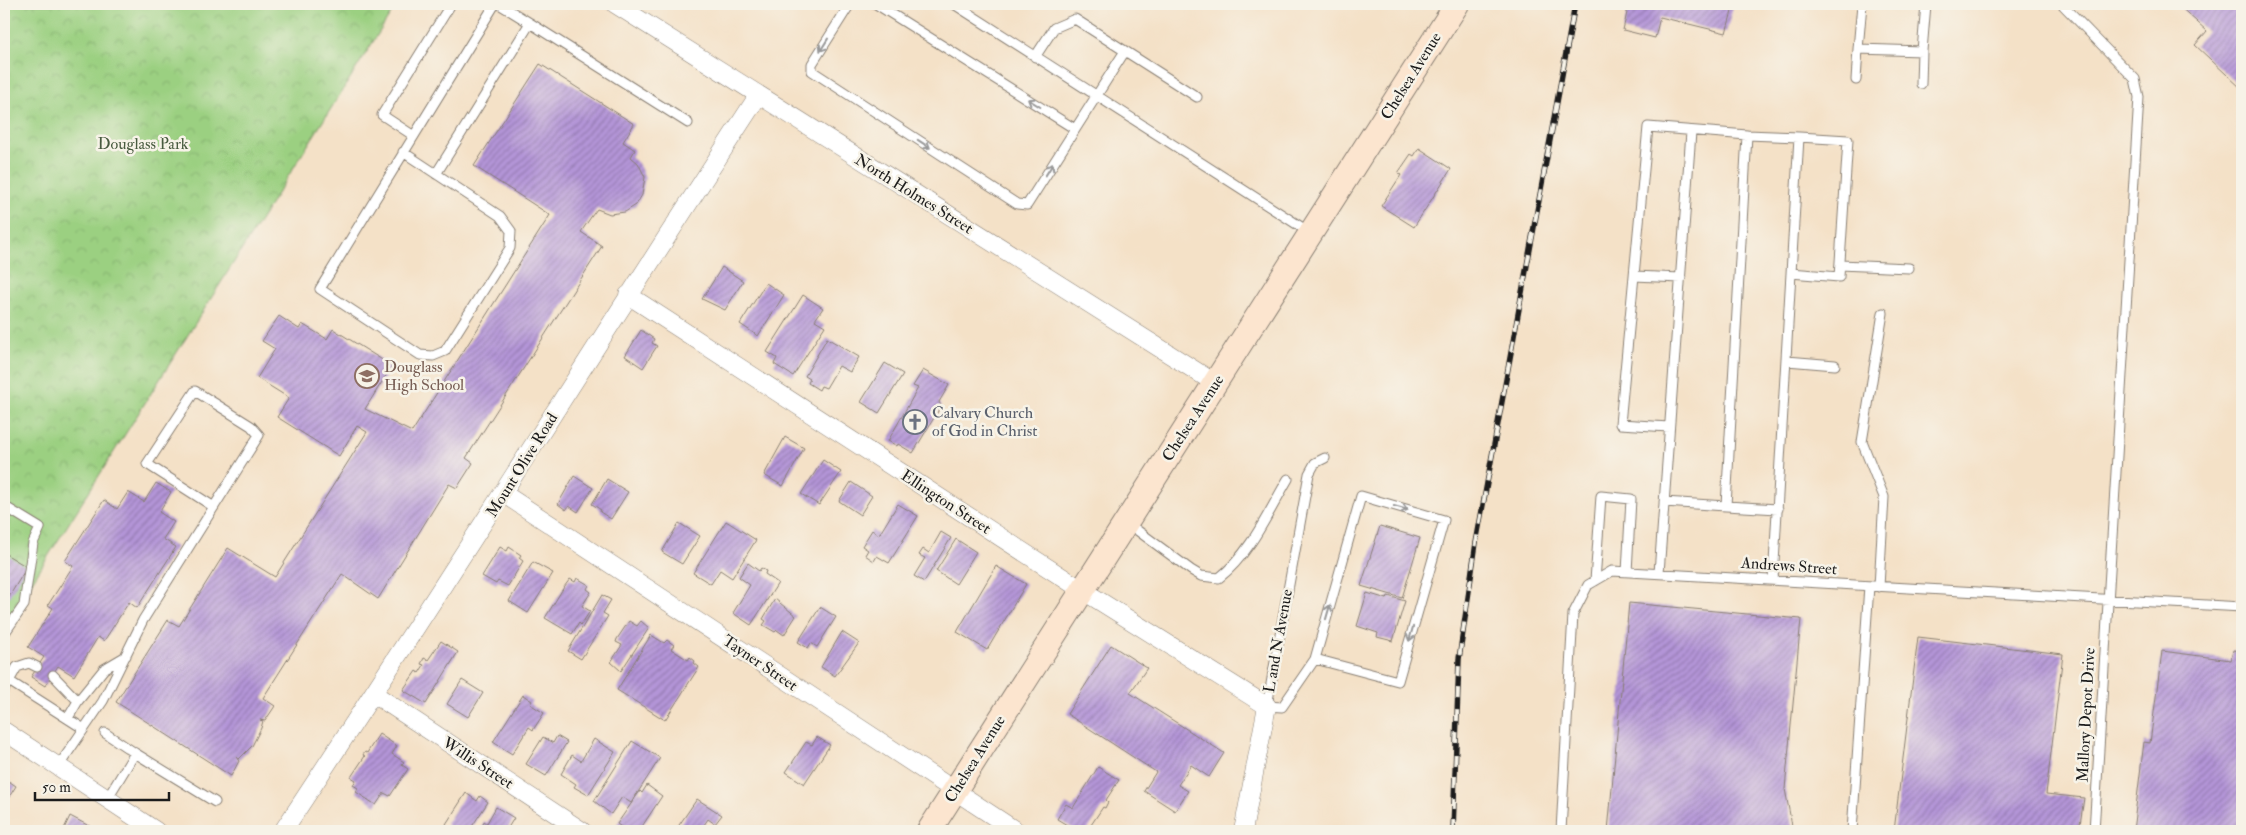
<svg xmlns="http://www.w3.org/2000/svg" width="2246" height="835" font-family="'IM FELL Double Pica',serif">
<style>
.park{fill:url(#park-crowns);stroke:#5c764e}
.building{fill:url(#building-hatch)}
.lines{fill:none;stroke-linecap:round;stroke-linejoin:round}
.service-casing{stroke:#887e72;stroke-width:11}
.minor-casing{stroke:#887e72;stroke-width:19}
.secondary-casing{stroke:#887e72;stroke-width:26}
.service{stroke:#fff;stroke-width:9}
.minor{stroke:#fff;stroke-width:18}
.secondary{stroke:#fce5cf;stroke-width:24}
.rail-casing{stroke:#1c1c1c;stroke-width:5.5}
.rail{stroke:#f7f3e8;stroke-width:4;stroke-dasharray:11;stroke-linecap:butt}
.oneway{stroke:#999}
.labels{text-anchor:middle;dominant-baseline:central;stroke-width:5;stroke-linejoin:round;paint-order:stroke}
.street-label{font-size:16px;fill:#1c1c1c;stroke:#f7f3e8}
.park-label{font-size:16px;fill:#485b3f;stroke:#f7f3e8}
.education-label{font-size:16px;fill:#785e54;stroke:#f7f3e8;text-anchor:start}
.worship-label{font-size:16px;fill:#5b616d;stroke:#f7f3e8;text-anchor:start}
</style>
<defs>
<pattern id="park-crowns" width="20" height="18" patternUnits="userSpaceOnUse" patternTransform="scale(1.25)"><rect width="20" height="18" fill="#9bd081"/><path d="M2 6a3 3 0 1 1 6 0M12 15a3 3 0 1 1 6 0" fill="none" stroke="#85b26f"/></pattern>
<pattern id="building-hatch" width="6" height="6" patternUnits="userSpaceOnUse" patternTransform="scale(1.25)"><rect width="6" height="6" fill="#b495d8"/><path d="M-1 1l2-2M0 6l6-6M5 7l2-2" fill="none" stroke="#9279ae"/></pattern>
</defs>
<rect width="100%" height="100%" fill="#f7f3e8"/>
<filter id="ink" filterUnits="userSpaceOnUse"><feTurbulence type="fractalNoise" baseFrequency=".02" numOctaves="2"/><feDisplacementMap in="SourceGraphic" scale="10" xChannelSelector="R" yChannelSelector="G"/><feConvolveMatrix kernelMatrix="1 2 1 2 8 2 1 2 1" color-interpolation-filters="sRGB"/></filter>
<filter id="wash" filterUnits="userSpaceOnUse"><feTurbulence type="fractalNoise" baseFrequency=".0096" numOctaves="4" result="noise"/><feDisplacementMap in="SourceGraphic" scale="20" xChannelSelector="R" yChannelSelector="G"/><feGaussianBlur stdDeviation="1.12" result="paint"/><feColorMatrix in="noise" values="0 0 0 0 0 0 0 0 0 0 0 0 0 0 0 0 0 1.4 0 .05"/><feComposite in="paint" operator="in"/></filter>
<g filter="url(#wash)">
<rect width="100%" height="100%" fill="#f4e1c7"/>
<path class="park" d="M4,4H397L4,626Z"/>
<g id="blocks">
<path class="building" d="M1629,4H1734L1726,33L1660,17L1655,38L1623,30Z
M2177,4H2242V89L2195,45L2207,31Z
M540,64L634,124L623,142L635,150L631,157L638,163L645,177L642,195L636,205L625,212L610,214L597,209L591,217L581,232L602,246L466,458L473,463L457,488L449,484L378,599L342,574L263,698L275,706L265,721L260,720L263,721L261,728L252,746L239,759L236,757L239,761L231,776L116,702L168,620L179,626L228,548L275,577L367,432L357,426L339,456L277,417L289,398L257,378L275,349L262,341L279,316L299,329L302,324L327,339L333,329L392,366L365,409L412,432L550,215L474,166Z
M1419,148L1451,169L1414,227L1381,206L1401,175L1398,173L1411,154L1414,156Z
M722,267L743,281L725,310L702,299Z
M766,283L784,295L758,336L740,324Z
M803,295L823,308L815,320L825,326L793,376L774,364L777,358L767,352Z
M641,330L654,339L652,343L657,346L643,368L625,356Z
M827,338L859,357L850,372L839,366L826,388L821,386L819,390L808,383L810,379L805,376Z
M885,363L903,374L879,413L861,402Z
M923,370L949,385L939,402L941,406L913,453L898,444L897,446L888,441L918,388L913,386Z
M785,437L804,448L783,486L764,475Z
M823,460L841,472L819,505L801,494Z
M574,476L593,488L578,512L569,506L566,510L558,504Z
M607,479L628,492L611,519L600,512L601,510L592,504Z
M851,482L872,496L860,515L839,501Z
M156,483L171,492L159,512L174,522L163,539L176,547L137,608L129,602L104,641L98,637L74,676L58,666L45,686L31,677L44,657L28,647L53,608L48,605L73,566L65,561L104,500L117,509L128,492L144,502Z
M898,504L918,516L889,563L877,556L874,561L865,555L868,550L862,546L872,530L879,535Z
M726,521L756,540L732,578L720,570L711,584L693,573Z
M679,523L700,536L682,564L662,552Z
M1380,526L1420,538L1402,598L1361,586Z
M941,532L951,538L924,582L914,576L925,558L919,555L923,549L929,553Z
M956,539L976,552L956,584L936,571Z
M500,547L507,551L509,547L521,555L519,558L523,561L508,586L498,581L496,584L482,576Z
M4,553L27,567L4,605Z
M533,562L553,573L528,613L509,601Z
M748,563L759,571L761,568L766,571L765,574L778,583L751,625L733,613L750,585L739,577Z
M996,566L1026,584L987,650L957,632Z
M577,578L589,585L587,589L591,592L582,606L590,611L581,625L579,623L572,634L545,618L564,587L570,579L575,582Z
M1367,593L1387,599L1388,596L1405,601L1393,641L1377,637L1378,633L1357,626Z
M602,595L611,600L603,613L608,616L581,659L568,651Z
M775,599L796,616L784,635L777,630L775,632L763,625L766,621L763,619Z
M1629,603L1801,619L1785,789L1793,831H1608Z
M820,607L836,617L817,647L811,643L808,648L798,642Z
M629,621L637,626L641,621L649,628L621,671L611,662L622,645L616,642L617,639Z
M842,632L859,643L835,676L821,667Z
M651,635L664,643L667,640L674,645L671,649L688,660L690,657L695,661L694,663L699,667L665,720L617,690Z
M1918,637L2063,654L2046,794L2084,798L2079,831H1894Z
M441,641L458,652L426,704L403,690L416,671L419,673L424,665L421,664L424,658L428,660Z
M1111,645L1147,668L1130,693L1224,753L1209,777L1191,765L1178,785L1188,791L1175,811L1144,791L1156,772L1067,714Z
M2233,650L2242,651V831H2133L2144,742L2150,743L2162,651L2231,660Z
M462,680L483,693L468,717L447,704Z
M523,695L532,701L530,704L544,713L533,730L529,727L512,754L493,742Z
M379,734L397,746L392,754L404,762L402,765L408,769L390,796L384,793L376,805L356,792L358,788L353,785L356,780L351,777L365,756L363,755L365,752L367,753Z
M557,736L567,742L546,776L526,764L543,737L553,743Z
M817,737L830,745L804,784L786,772L806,742L812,745Z
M594,739L615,752L588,795L574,787L576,784L561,774L572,755L581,761Z
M632,741L660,758L631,803L622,797L611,814L594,801Z
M1098,767L1119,780L1106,800L1108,802L1105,808L1103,807L1087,831H1077L1057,819L1066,804L1073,808Z
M4,778L16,786L4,805Z
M647,785L662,796L639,831H627L617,824L640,791L642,793Z
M466,793L477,801L480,796L488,802L469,831H445L448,826L446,824Z
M697,799L722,815L715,824L708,819L700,831H675Z
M496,807L514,818L506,831H481L484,821L487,823Z
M70,816L93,828L92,831H63Z"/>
</g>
</g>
<g filter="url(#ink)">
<use href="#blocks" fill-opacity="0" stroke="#887e72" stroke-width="1"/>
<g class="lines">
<defs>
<path id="service" d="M850,4L812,64V71L1017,204L1027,205L1125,51L1197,97
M876,4L1075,129
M954,4L1309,232
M1862,4L1858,49L1922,51L1926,4
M2062,4L2135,79L2139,97L2094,831
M530,23L688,123
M1035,57L1054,28L1075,19L1125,51
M1856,80L1858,49
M1921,84L1922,51
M1747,135L1799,137
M414,136L382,115L451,4
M403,152L500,216L511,231L510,248L445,351L433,356L420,355L320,289L495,4
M436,174L530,23L499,4
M1840,265L1909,268
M1634,276L1681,278
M1787,361L1835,365
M1664,502L1726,506L1747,135L1648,127L1620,424L1669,427
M4,506L40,528L33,543L24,605L4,634
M1726,506L1778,509
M1126,522L1191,570L1201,576L1219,578C1250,554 1268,513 1288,479
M1659,573L1691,132
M1773,580L1799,137L1848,140L1839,277L1791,273
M1595,581L1601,496L1631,499L1627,572
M1879,587L1884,497L1862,442L1883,313
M1315,659L1398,681L1444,520L1361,496L1315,659L1282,707L1267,706L1309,474L1315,463L1325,458
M53,675L78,701L68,718
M9,681L17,667L29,663L37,667
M4,689L9,681L84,729
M78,701L104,669L126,656
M105,733L135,753L107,799
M135,753L215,802
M58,767L103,701L143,620L259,435L251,426L195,391L147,464L214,507
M1561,831L1573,614L1588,585L1612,571L2242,607
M1852,831L1869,586"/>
<path id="minor" d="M615,4L1215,383
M628,295L1082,590L1267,706L1243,831
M504,494L1016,831
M374,694L582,831
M4,731L156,831
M283,831C444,588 599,340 758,96"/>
<path id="secondary" d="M929,831L1457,4"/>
</defs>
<use href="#service" class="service-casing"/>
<use href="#minor" class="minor-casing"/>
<use href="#secondary" class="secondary-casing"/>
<use href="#service" class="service"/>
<use href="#minor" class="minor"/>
<use href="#secondary" class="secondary"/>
<defs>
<path id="rail" d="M1453,831L1459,659L1476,543L1575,4"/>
</defs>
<use href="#rail" class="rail-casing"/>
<use href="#rail" class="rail"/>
</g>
<defs><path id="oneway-shaft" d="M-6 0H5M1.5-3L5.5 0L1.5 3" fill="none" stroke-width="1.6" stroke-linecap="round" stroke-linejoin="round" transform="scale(1.25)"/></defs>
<g class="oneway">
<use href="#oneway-shaft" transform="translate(824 45) rotate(122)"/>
<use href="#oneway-shaft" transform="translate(1034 103) rotate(-148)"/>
<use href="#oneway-shaft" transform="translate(924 144) rotate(33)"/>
<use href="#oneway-shaft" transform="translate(1049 170) rotate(-58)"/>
<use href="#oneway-shaft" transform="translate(1401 508) rotate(16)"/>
<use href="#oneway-shaft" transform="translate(1328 612) rotate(-74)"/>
<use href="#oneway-shaft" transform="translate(1411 634) rotate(106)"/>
</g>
</g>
<defs>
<symbol id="school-ring" viewBox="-11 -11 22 22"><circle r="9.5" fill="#f7f3e8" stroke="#8d6e63" stroke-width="1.5"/><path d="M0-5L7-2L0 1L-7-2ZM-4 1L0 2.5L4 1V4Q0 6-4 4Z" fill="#8d6e63"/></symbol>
<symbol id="church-ring" viewBox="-11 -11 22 22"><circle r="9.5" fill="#f7f3e8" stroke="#6b7280" stroke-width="1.5"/><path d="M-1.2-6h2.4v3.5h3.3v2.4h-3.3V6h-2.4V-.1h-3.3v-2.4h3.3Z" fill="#6b7280"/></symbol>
</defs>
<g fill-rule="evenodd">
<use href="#school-ring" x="353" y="362" width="28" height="28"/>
<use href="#church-ring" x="901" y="408" width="28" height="28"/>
</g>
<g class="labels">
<g class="street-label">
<text transform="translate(1411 76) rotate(-58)">Chelsea Avenue</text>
<text transform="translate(914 194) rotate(32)">North Holmes Street</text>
<text transform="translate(1193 418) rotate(-57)">Chelsea Avenue</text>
<text transform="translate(522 465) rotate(-58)">Mount Olive Road</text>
<text transform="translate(946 502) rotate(33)">Ellington Street</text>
<text transform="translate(1789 566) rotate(4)">Andrews Street</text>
<text transform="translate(1278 641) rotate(-80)">L and N Avenue</text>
<text transform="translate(760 663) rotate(34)">Tayner Street</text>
<text transform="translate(2086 715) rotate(-87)">Mallory Depot Drive</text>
<text transform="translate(975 759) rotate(-58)">Chelsea Avenue</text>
<text transform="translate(478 763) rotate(33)">Willis Street</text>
</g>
<g class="park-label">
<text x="143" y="144">Douglass Park</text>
</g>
<g class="education-label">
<text x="384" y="367">Douglass<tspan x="384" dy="18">High School</tspan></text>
</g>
<g class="worship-label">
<text x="932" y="413">Calvary Church<tspan x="932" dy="18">of God in Christ</tspan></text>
</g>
</g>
<rect width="2246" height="835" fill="none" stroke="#f7f3e8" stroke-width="20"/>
<path d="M35 792v8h134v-8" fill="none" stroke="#1c1c1c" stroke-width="2.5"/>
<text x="42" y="792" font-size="15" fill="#1c1c1c" stroke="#f7f3e8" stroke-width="4" paint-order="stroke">50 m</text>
</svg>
